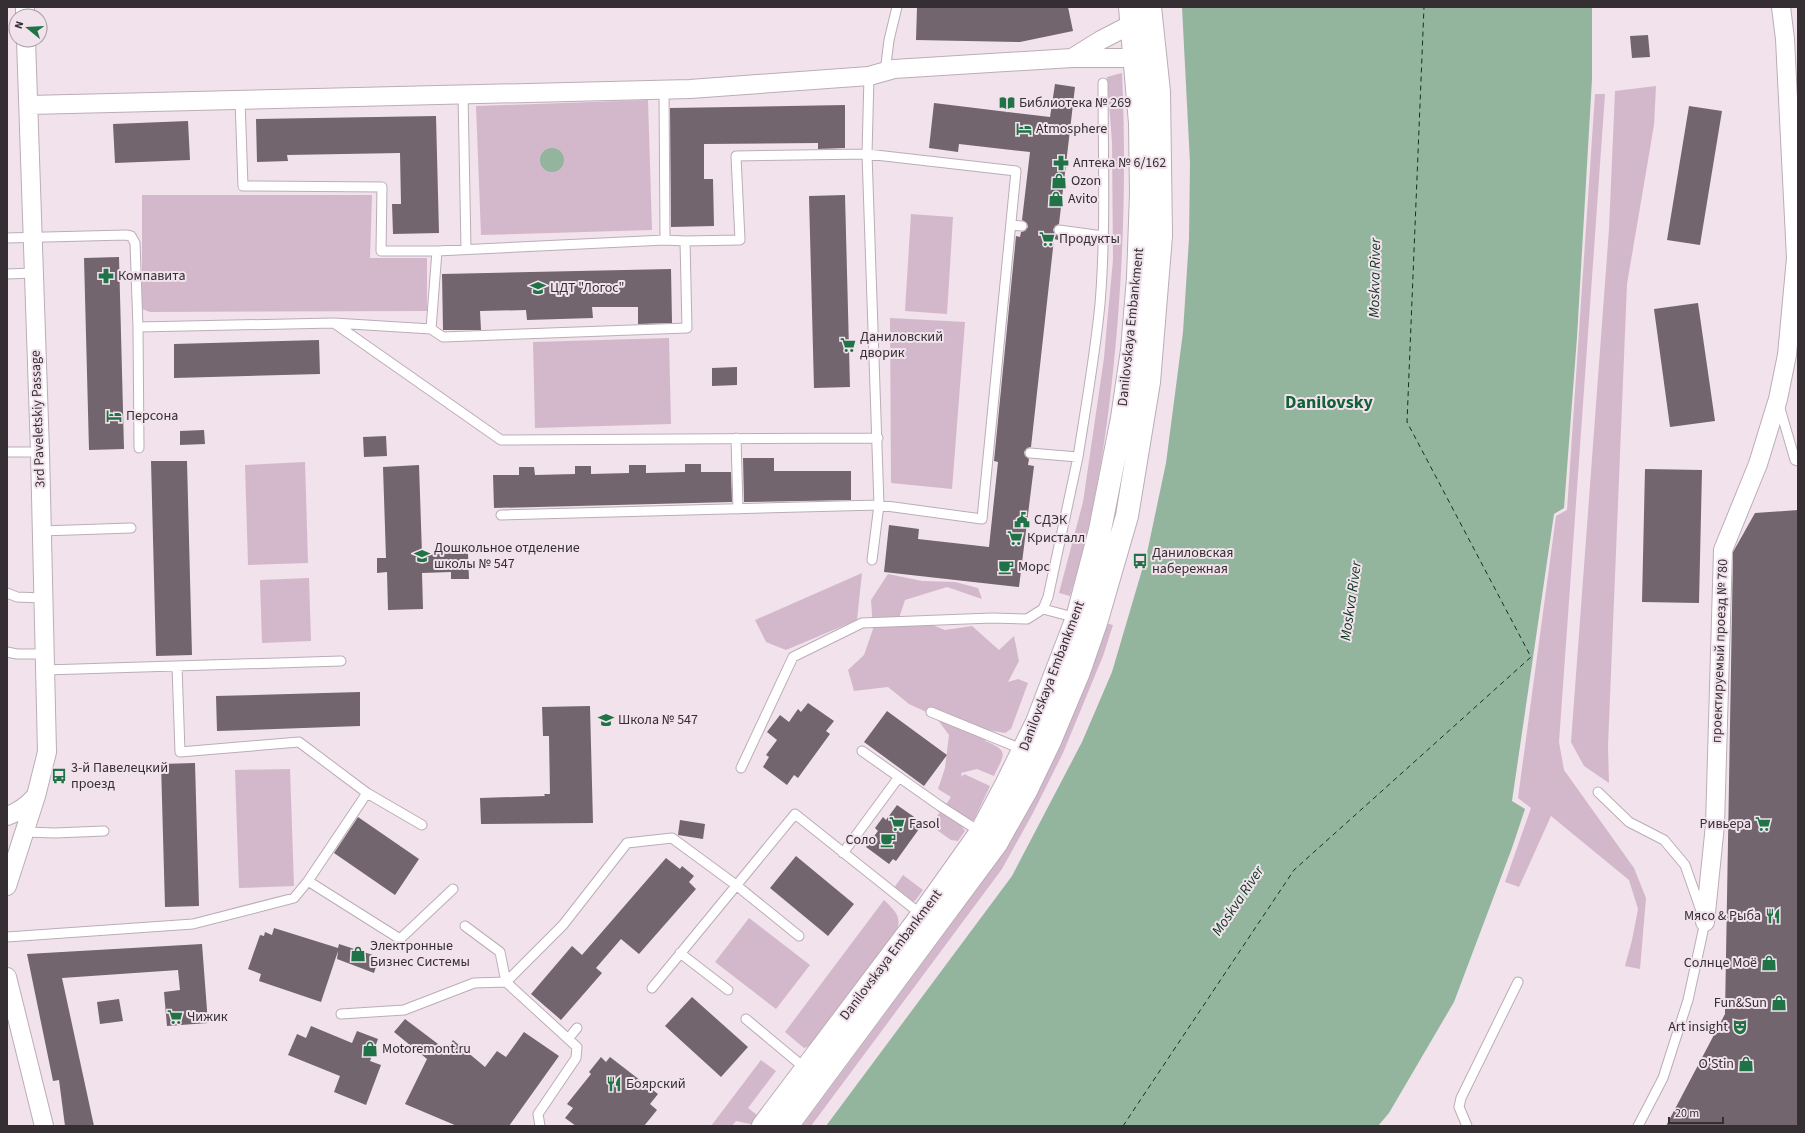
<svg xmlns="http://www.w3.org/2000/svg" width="1805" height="1133" font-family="'Source Sans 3',sans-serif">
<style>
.green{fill:#d3b8cb}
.water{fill:#93b59d}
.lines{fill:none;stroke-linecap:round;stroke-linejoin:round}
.ferry{stroke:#0a361e;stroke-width:1;stroke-dasharray:5 4;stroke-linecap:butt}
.building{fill:#72656e}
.lane-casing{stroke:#bbadb7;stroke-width:11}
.street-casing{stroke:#bbadb7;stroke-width:20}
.secondary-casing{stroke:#bbadb7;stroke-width:24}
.lane{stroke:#fff;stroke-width:9}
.street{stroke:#fff;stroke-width:18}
.secondary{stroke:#fff;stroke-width:22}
.labels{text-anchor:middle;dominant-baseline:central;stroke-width:4;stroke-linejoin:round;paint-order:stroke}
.poi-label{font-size:14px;fill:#352f33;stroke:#f1e2ec;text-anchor:start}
.street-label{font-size:14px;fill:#352f33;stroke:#f1e2ec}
.water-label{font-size:15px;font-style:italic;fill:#0a361e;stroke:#f1e2ec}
.district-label{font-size:18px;font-weight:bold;fill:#126239;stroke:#f1e2ec}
</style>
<rect width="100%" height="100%" fill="#f1e2ec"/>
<path class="green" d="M1122,73C1126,162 1124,252 1116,341C1108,429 1096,512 1070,596L1059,593L1083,502L1104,358L1108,313L1113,260L1112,142L1107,77Z
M1656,86L1654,125L1627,284L1608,746L1609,783L1584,766L1571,742L1609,229L1615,91Z
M1595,94H1605L1559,742L1564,770L1634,868L1646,898L1640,969L1625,966L1632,940L1638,909L1629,880L1551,816L1519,887L1505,882L1531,808L1518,798L1556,516L1567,510Z
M648,100L652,230L481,235L476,106Z
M142,195H372L370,258H427V311L150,312L142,309Z
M911,214L953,217L947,314L905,311Z
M890,318L965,322L952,489L891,483Z
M669,338L671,424L535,428L533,342Z
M305,462L308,563L248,565L245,465Z
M862,573L857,620L786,650L766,642L755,620Z
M888,574L922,581L955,582L978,588L982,599L947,587L905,600L899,618L920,620L945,630L972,626L999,650L1014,636L1019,661L1008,682L1018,679L1028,683L1011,729L1005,733L988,730L985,741C1010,751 1004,754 994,776L977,769L961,773L962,777L964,774L990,786L974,820L969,821L945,806L951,797L938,789L945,768L949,735L935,716L909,704L888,687L854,691L848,670L864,655L873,629L871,600Z
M309,578L311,641L262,643L260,580Z
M1105,623L1113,625L1103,656L1063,753L1033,813L1002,869L811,1126H802L995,865L1027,809Z
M290,769L294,886L239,888L235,770Z
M941,811L962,827L965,831L958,841L951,840L930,825Z
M903,875L923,890L915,901H910L894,888Z
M884,900C894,910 902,916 897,930L810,1046L804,1048L785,1032Z
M749,918L810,965L776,1009L715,962Z
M761,1060L776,1071L748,1108L761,1118L755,1125L736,1121L732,1126H711Z"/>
<path class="water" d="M1182,7H1592V79L1577,337L1564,508L1554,514L1512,801L1525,809L1512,848L1454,1002L1389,1113L1378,1126H826L1012,876L1082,742L1112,672L1147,553L1166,463L1183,332L1189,239L1190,163Z
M540 160a12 12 0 1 1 24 0a12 12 0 1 1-24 0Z"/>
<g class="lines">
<path class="ferry" d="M1123,1126L1294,870L1531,657L1407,422L1424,7"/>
</g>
<path class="building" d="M917,7H1068L1073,31L1020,42L916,40Z
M1648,35L1650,57L1632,58L1630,36Z
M1055,84L1075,87L1059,224L1055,226L1053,230L1055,234L1058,236V240L1054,239L1031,447L1027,448L1024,452L1025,456L1029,459L1028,465L1034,466L1019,587L884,572L889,525L919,529L918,539L989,547L998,462L994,461L1016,236L1020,237L1021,232L1025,231L1028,227L1027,223L1022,220L1030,152L959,144L958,152L929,148L934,103L1050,117Z
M845,105V148L818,149V143L704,144V179H713L714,226L671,227L670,108Z
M1689,106L1722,111L1700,245L1667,240Z
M436,116L439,233L393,234L392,204H401L400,153L287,155L288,161L257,162L256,119Z
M188,121L190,160L115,163L113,124Z
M845,195L850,387L814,388L809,196Z
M119,257L124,449L89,450L84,258Z
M671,269L672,323L638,324V307H592L593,318L527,320L526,310L480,311L481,330H443L442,274Z
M1698,303L1715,421L1670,427L1654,309Z
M319,340L320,374L174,378V344Z
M737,367V385L712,386V368Z
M204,430L205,444L180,445V431Z
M386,436L387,456L364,457L363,437Z
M743,458H774V471H851V500L744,502Z
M151,461H187L192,655L156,656Z
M685,464H701V472H731L732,502L494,508L493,475H519V467H534L535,475L575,474V466H591V474L629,473V465H646V473L685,472Z
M419,465L422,554L468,553L469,579H451V572L422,573L423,609L388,610L387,572L377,573V558H386L383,467Z
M1645,469L1702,470L1699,603L1642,602Z
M1798,510V1126H1666L1725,1014L1733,552L1755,513Z
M360,692V726L217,731L216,696Z
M808,703L834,721L826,731L830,734L798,778L794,775L787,785L763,767L769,757L766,755L777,740L767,732L780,715L789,722L798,709L801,712Z
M590,706L593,823L481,824L480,798L545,796L544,794H550L549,736H543L542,707Z
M887,711L947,755L924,786L864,742Z
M195,763L199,906L165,907L161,764Z
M897,805L920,821L916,827L919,829L896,861L893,859L889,864L866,847L878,831L875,828L883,817L886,820Z
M358,817L419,859L395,895L334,853Z
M680,820L705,824L703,839L678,835Z
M796,856L854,904L828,936L770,888Z
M666,858L680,869L682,866L694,876L689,882L696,889L639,954L621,939L596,968L602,973L561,1020L531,994L572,946L582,955Z
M274,928L338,948L339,944L379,957L374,973L337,959L338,951L321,1002L259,981L261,974L248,969L260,935L264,936L265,932L272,935Z
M202,944L208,1023L167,1026L164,992L180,990L178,970L62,978L94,1126H65L59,1080L53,1081L27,954Z
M692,997L748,1047L721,1077L665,1026Z
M119,999L123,1021L100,1024L97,1002Z
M405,1019L446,1050L453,1040L485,1067L497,1051L506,1057L524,1032L559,1056L509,1126H457L405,1104L427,1059L394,1032Z
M311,1026L352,1043L357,1031L378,1039L370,1061L381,1065L366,1105L334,1092L340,1076L288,1055L297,1034L306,1038Z
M601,1057L606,1062L610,1057L658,1094L650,1104L657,1110L644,1126H576L565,1118L573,1108L567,1104L591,1074L589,1072Z"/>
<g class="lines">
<defs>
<path id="lane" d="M885,72L889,40L897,7
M869,76L867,154L879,505L872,560
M664,89L665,240
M463,94L466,249
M240,100L243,186L382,187L381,251H437
M1011,225L1022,226
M1059,230L1103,236
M7,238L126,235L131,236L135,243L138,327L139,448
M7,274L33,273
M334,323L431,329L443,337L687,328L685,241L740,240L736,156L867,154L1016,171L982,519L879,505L501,515
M138,327L334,323L501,440L878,438
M431,329L437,251L665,240L685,241
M1779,405L1795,460L1798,461
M736,438L738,509
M7,452H40
M1078,457C1086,406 1095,355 1100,304C1106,231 1103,156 1103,83
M41,531L131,528
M7,593L17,597L43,598
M1043,609L1077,618
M7,652L17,654H44
M177,666L180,752L299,742L367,793
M45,670L341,661
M931,712L1024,750
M862,751L940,806L982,833
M741,768L793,657L862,623L992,618L1027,619L1043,609L1048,597L1078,457L1030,453
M1598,792L1629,822L1664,840L1685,865L1705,922L1688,1000L1663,1078L1638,1126
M25,832L55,833L104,831
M843,853L899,777
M308,881L400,939L453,889
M465,926L500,952L506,982L577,1047L576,1058L538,1114L540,1126
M7,937L193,924L294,898L308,881L367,793L422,825
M680,953L728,990
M652,988L795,814L923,916
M341,1014L404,1010L474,983L506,982L563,925L627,843L672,838L736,885L799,936
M746,1019L806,1069
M568,1039L577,1028
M1467,1126L1459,1107L1461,1098L1518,982"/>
<path id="street" d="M25,7V16
M1072,58L1101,40L1132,24
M29,105L690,89L869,76L894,69L1072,58H1135
M7,816C19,812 27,806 35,797
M7,886L36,796L47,752L40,452L26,40
M1705,922L1715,825L1723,550L1758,464L1778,399L1787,355L1796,258L1785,39L1781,7
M7,977L44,1126"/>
<path id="secondary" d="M763,1126L922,915L981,832L1005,787L1037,722L1077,618L1100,530L1122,418L1132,350L1138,278L1141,194L1140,123L1130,7
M787,1126L996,844L1027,789L1050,741L1079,672L1096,623L1127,516L1149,382L1161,236L1159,92L1150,7"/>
</defs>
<use href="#lane" class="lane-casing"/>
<use href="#street" class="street-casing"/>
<use href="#secondary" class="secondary-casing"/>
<use href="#lane" class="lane"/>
<use href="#street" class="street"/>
<use href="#secondary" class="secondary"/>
</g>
<defs>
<symbol id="library-bare" viewBox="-9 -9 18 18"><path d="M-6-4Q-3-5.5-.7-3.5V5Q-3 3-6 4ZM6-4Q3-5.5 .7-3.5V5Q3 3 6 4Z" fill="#1f7346" stroke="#f1e2ec" stroke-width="2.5" paint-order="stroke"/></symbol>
<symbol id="hotel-bare" viewBox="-9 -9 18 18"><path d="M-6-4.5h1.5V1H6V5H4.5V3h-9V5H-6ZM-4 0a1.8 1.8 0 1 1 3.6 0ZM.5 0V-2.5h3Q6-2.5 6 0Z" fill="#1f7346" stroke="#f1e2ec" stroke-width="2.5" paint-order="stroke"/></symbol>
<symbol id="pharmacy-bare" viewBox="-9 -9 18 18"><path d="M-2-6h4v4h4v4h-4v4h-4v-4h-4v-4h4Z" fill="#1f7346" stroke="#f1e2ec" stroke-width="2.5" paint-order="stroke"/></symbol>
<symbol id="shop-bare" viewBox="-9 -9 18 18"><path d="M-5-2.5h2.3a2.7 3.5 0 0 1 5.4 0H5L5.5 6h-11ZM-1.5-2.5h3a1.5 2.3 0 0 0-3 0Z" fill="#1f7346" stroke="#f1e2ec" stroke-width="2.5" paint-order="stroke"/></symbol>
<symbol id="supermarket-bare" viewBox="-9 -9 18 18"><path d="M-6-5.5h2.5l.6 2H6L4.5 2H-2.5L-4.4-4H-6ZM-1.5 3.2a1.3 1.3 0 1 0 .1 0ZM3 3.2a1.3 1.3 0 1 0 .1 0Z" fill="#1f7346" stroke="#f1e2ec" stroke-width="2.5" paint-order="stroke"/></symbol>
<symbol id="school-bare" viewBox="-9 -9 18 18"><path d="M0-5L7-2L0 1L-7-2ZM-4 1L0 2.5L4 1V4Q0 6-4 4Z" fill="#1f7346" stroke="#f1e2ec" stroke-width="2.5" paint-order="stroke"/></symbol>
<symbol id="civic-bare" viewBox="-9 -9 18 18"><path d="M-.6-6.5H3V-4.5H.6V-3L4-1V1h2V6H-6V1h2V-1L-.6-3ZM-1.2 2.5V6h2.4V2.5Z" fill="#1f7346" stroke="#f1e2ec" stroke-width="2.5" paint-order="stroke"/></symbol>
<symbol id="bus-bare" viewBox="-9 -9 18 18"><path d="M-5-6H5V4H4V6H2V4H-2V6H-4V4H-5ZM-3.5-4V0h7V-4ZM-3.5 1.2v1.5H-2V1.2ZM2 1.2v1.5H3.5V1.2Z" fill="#1f7346" stroke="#f1e2ec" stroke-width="2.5" paint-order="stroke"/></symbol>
<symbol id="cafe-bare" viewBox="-9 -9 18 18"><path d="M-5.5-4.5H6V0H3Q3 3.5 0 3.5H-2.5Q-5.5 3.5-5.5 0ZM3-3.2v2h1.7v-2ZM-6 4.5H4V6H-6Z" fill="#1f7346" stroke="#f1e2ec" stroke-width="2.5" paint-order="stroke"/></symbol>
<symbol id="restaurant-bare" viewBox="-9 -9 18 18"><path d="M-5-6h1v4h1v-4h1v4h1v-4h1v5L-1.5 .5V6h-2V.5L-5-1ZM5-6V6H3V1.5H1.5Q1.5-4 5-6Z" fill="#1f7346" stroke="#f1e2ec" stroke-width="2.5" paint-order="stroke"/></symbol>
<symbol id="theatre-bare" viewBox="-9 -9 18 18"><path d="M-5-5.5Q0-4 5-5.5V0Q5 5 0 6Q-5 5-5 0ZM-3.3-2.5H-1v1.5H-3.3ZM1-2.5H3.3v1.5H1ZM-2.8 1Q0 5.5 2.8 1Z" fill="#1f7346" stroke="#f1e2ec" stroke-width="2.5" paint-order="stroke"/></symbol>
</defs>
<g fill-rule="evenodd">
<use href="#library-bare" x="996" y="92" width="22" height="22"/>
<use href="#hotel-bare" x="1013" y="118" width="22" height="22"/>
<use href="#pharmacy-bare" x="1050" y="152" width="22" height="22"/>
<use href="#shop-bare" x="1048" y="170" width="22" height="22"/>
<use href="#shop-bare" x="1045" y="188" width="22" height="22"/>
<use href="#supermarket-bare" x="1036" y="228" width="22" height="22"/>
<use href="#pharmacy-bare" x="95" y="265" width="22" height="22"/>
<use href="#school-bare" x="527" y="277" width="22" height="22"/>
<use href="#supermarket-bare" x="837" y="334" width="22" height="22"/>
<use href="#hotel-bare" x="103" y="405" width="22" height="22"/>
<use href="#civic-bare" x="1011" y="509" width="22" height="22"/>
<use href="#supermarket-bare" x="1004" y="527" width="22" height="22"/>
<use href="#school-bare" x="411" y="545" width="22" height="22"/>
<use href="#bus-bare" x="1129" y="550" width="22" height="22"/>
<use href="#cafe-bare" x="995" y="556" width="22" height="22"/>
<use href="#school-bare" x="595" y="709" width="22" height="22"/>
<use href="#bus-bare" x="48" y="765" width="22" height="22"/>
<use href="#supermarket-bare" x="886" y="813" width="22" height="22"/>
<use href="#supermarket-bare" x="1752" y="813" width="22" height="22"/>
<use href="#cafe-bare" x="877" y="829" width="22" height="22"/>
<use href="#restaurant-bare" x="1762" y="905" width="22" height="22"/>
<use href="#shop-bare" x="347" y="943" width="22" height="22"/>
<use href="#shop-bare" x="1758" y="952" width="22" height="22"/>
<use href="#shop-bare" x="1768" y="992" width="22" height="22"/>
<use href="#supermarket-bare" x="164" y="1006" width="22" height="22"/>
<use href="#theatre-bare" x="1729" y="1016" width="22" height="22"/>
<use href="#shop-bare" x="359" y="1038" width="22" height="22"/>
<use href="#shop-bare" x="1735" y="1053" width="22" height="22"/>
<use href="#restaurant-bare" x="603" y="1073" width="22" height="22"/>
</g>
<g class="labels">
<g class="poi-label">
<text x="1019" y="103">Библиотека № 269</text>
<text x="1036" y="129">Atmosphere</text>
<text x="1073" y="163">Аптека № 6/162</text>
<text x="1071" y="181">Ozon</text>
<text x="1068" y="199">Avito</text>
<text x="1059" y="239">Продукты</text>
<text x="118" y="276">Компавита</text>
<text x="550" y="288">ЦДТ "Логос"</text>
<text x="860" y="337">Даниловский<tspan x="860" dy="16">дворик</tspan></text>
<text x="126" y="416">Персона</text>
<text x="1034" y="520">СДЭК</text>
<text x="1027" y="538">Кристалл</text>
<text x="434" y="548">Дошкольное отделение<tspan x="434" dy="16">школы № 547</tspan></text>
<text x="1152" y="553">Даниловская<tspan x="1152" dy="16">набережная</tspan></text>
<text x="1018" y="567">Морс</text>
<text x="618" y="720">Школа № 547</text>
<text x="71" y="768">3-й Павелецкий<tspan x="71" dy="16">проезд</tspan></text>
<text x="909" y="824">Fasol</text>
<text x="1751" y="824" text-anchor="end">Ривьера</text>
<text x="876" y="840" text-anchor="end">Соло</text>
<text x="1761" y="916" text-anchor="end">Мясо &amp; Рыба</text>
<text x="370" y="946">Электронные<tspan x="370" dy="16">Бизнес Системы</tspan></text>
<text x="1757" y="963" text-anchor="end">Солнце Моё</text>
<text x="1767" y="1003" text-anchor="end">Fun&amp;Sun</text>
<text x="187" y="1017">Чижик</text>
<text x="1728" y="1027" text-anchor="end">Art insight</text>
<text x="382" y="1049">Motoremont.ru</text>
<text x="1734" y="1064" text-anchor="end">O'Stin</text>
<text x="626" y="1084">Боярский</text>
</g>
<g class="street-label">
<text transform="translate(1131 327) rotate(-84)">Danilovskaya Embankment</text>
<text transform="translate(38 419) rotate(-92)">3rd Paveletskiy Passage</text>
<text transform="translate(1720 651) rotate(-88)">проектируемый проезд № 780</text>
<text transform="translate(1052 676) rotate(-69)">Danilovskaya Embankment</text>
<text transform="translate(891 955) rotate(-53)">Danilovskaya Embankment</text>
</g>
<g class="water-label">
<text transform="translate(1375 278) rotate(-89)">Moskva River</text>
<text transform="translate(1351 601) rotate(-82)">Moskva River</text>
<text transform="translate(1238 901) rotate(-56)">Moskva River</text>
</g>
<g class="district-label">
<text x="1329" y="402">Danilovsky</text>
</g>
</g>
<rect width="1805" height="1133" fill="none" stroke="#352f33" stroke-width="16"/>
<g transform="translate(28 28) rotate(288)"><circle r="19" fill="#f1e2ec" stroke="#a69aa2"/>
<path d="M0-3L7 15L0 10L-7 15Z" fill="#1f7346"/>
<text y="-6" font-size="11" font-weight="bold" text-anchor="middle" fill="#352f33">N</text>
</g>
<path d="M1669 1117v6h54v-6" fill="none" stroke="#352f33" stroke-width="2"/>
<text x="1675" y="1117" font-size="12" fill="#352f33" stroke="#f1e2ec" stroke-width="3" paint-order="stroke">20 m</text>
</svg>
